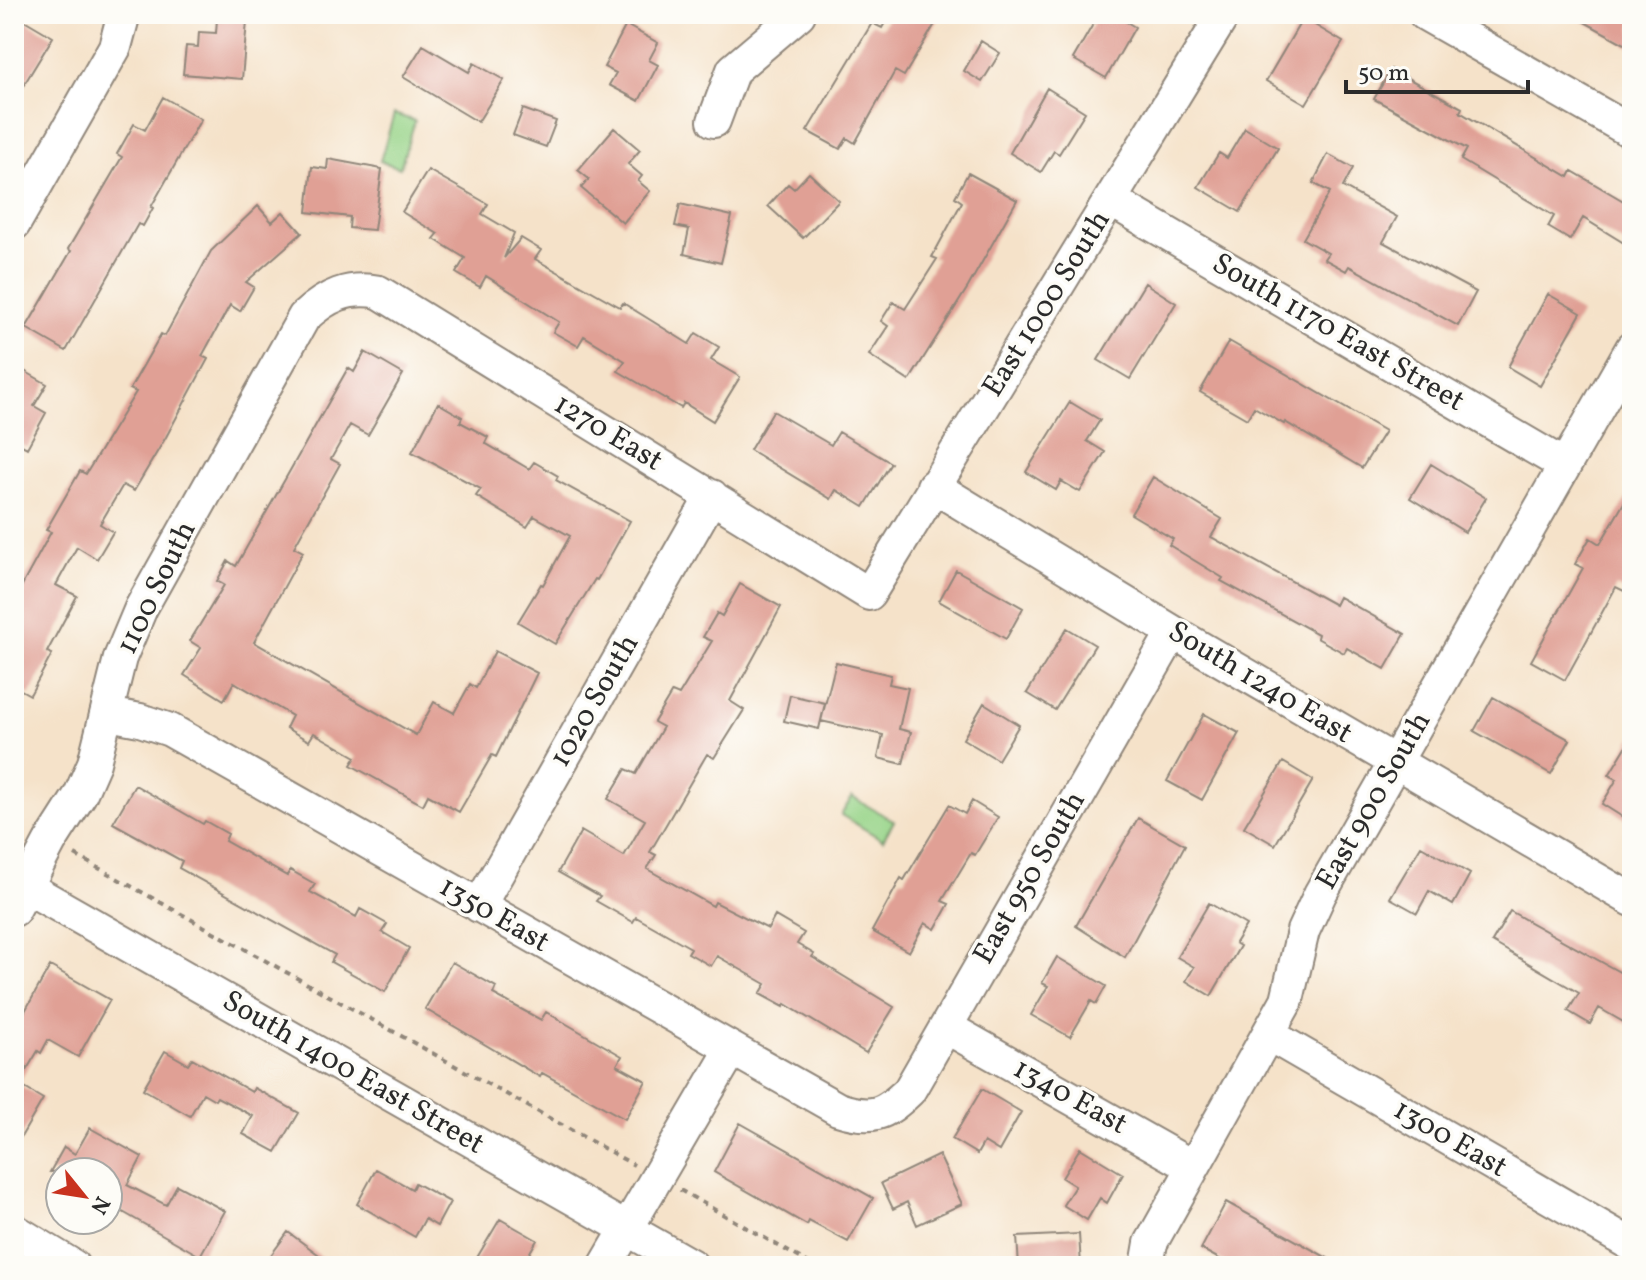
<svg xmlns="http://www.w3.org/2000/svg" width="1646" height="1280" font-family="Vollkorn,serif">
<style>
.green{fill:#98d489;stroke:#62805a;stroke-width:2}
.building{fill:#e0a095}
.lines{fill:none;stroke-linecap:round;stroke-linejoin:round}
.minor-casing{stroke:#90867a;stroke-width:36}
.path{stroke:#90867a;stroke-width:4;stroke-dasharray:6 6;stroke-linecap:butt}
.minor{stroke:#fff;stroke-width:32}
.labels{text-anchor:middle;dominant-baseline:central;stroke-width:7;stroke-linejoin:round;paint-order:stroke}
.street-label{font-size:30px;fill:#2b2b2b;stroke:#fdfcf7}
</style>
<rect width="100%" height="100%" fill="#fdfcf7"/>
<filter id="ink" filterUnits="userSpaceOnUse"><feTurbulence type="fractalNoise" baseFrequency=".0125" numOctaves="2"/><feDisplacementMap in="SourceGraphic" scale="16" xChannelSelector="R" yChannelSelector="G"/><feConvolveMatrix kernelMatrix="1 2 1 2 8 2 1 2 1" color-interpolation-filters="sRGB"/></filter>
<filter id="wash" filterUnits="userSpaceOnUse"><feTurbulence type="fractalNoise" baseFrequency=".006" numOctaves="4" result="noise"/><feDisplacementMap in="SourceGraphic" scale="32" xChannelSelector="R" yChannelSelector="G"/><feGaussianBlur stdDeviation="1.8" result="paint"/><feColorMatrix in="noise" values="0 0 0 0 0 0 0 0 0 0 0 0 0 0 0 0 0 1.4 0 .05"/><feComposite in="paint" operator="in"/></filter>
<g filter="url(#wash)">
<rect width="100%" height="100%" fill="#f5e2c9"/>
<path class="green" d="M394,114L415,121L400,168L380,161Z
M852,797L894,821L883,840L841,815Z"/>
<g id="blocks">
<path class="building" d="M14,14L53,37L14,101Z
M890,14H941L904,76L895,71L855,143L847,138L840,149L807,131L872,23L882,28Z
M1099,14H1113L1135,27L1106,78L1073,59Z
M1570,14H1632V48Z
M1303,18L1343,42L1306,104L1266,81Z
M217,19L247,21L242,79L183,74L186,46L198,47L199,32L216,33Z
M626,25L658,43L649,60L658,65L639,101L609,85L616,73L604,67Z
M981,41L1000,53L982,82L964,71Z
M423,45L469,72L474,63L504,80L478,122L403,77Z
M1391,69L1462,108L1460,112L1569,177L1572,171L1632,206V248L1583,218L1570,240L1548,227L1554,216L1461,160L1467,149L1374,99Z
M1047,88L1085,112L1059,154L1054,151L1041,172L1010,153Z
M163,97L201,119L151,207L153,208L143,226L138,224L66,351L26,328L71,251L68,249L122,157L117,154L134,124L145,130Z
M523,109L556,121L546,147L513,135Z
M614,128L640,150L628,164L642,176L638,181L650,191L623,223L581,188L589,179L578,170Z
M1245,128L1278,148L1240,212L1198,187L1219,153L1227,158Z
M1328,154L1353,168L1343,187L1397,217L1383,242L1476,292L1458,326L1349,266L1346,271L1324,259L1328,253L1303,239L1330,192L1313,183Z
M328,159L382,169L374,230L349,228L350,217L307,212L312,167L327,169Z
M428,170L488,204L482,214L514,233L504,258L521,238L541,250L535,259L620,307L623,303L689,344L696,333L719,347L711,360L740,377L713,421L684,403L681,408L618,371L625,361L584,336L578,346L553,332L559,322L486,276L480,287L456,273L465,258L434,239L438,234L402,212Z
M809,173L839,201L803,238L768,206L788,184L794,189Z
M968,173L1017,200L968,287L909,381L869,355L888,326L881,321L893,302L905,309L937,259L932,257L962,202L955,197Z
M680,204L732,216L721,263L684,254L689,229L675,226Z
M258,206L272,222L283,212L302,233L246,282L254,287L240,311L230,305L202,356L208,359L166,437L134,491L123,485L100,524L113,532L97,559L77,547L56,585L77,596L47,652L52,654L30,695L14,686V600L51,532L46,530L80,471L86,474L136,392L130,389L161,334L165,336L211,251Z
M1145,283L1176,303L1130,379L1098,360Z
M1548,294L1581,313L1540,386L1508,367Z
M1229,341L1385,431L1362,468L1285,422L1284,424L1254,407L1247,419L1200,392Z
M365,352L403,374L368,435L350,425L331,459L340,464L294,547L303,552L254,642L416,735L434,702L454,713L470,684L476,688L495,651L537,673L496,757L492,755L459,812L428,795L423,805L351,765L356,757L314,733L309,741L286,728L292,716L234,682L224,700L184,675L201,648L190,641L224,585L217,581L228,561L236,566L348,368L354,372Z
M14,365L47,384L34,406L46,413L27,448L14,441Z
M1070,402L1100,420L1087,441L1105,452L1080,492L1061,481L1056,490L1026,472Z
M438,403L462,417L460,422L488,437L485,443L529,469L534,462L558,476L556,480L630,521L597,580L595,579L555,644L518,622L541,584L543,585L570,536L534,516L527,527L476,496L481,489L412,452Z
M773,411L831,445L839,432L891,463L864,507L836,490L831,499L750,450Z
M1431,464L1486,498L1465,532L1410,498Z
M1153,477L1222,519L1211,537L1335,605L1339,597L1405,634L1385,669L1347,648L1344,653L1317,638L1318,634L1221,581L1223,578L1169,545L1173,539L1131,514Z
M1632,489V582L1626,592L1616,587L1565,680L1531,661L1583,568L1575,564L1590,538L1600,544Z
M956,570L1023,608L1006,639L939,601Z
M740,584L781,607L730,701L744,710L714,758L707,754L650,852L656,855L647,869L713,906L715,902L768,929L775,916L804,933L797,944L814,954L812,957L894,1007L866,1053L785,1004L784,1007L760,994L766,984L717,956L711,966L688,953L691,948L636,917L633,922L596,901L600,896L558,872L581,831L624,856L645,820L608,799L626,769L636,774L663,727L654,722L672,692L679,695L712,641L703,637L717,613L722,616Z
M1067,628L1095,645L1055,710L1027,693Z
M836,662L891,675L889,684L908,688L899,729L911,732L903,764L878,758L883,735L821,721Z
M790,695L825,703L819,729L784,721Z
M1493,697L1570,740L1551,774L1474,731Z
M984,703L1019,725L998,760L963,739Z
M1204,714L1239,733L1202,800L1167,781Z
M1632,737V823L1602,804L1617,779L1609,775Z
M1283,762L1313,780L1275,845L1244,827Z
M135,785L203,824L205,821L228,834L225,841L287,876L290,870L315,884L310,892L356,917L360,909L387,924L382,932L409,948L385,992L331,962L335,955L179,868L182,861L113,823Z
M972,801L998,817L975,855L971,853L942,901L949,904L935,929L925,923L909,952L872,931L901,878L904,880L949,805L965,814Z
M1138,818L1185,845L1125,957L1076,926Z
M1421,846L1470,874L1453,905L1429,891L1417,913L1390,898Z
M1209,903L1246,925L1235,943L1240,946L1211,996L1186,981L1194,967L1177,957Z
M1510,911L1632,979V1027L1599,1008L1590,1024L1568,1011L1579,993L1492,942Z
M1057,957L1106,986L1096,1004L1091,1001L1070,1037L1031,1015L1048,986L1042,983Z
M452,962L496,987L493,994L541,1020L546,1012L622,1056L617,1065L646,1081L625,1119L542,1073L540,1077L425,1009Z
M50,966L110,1000L78,1057L48,1040L41,1053L38,1051L18,1084L43,1099L14,1149V1031Z
M165,1051L188,1064L192,1058L252,1092L254,1088L299,1113L276,1152L243,1134L253,1116L217,1097L215,1100L203,1093L190,1116L143,1089Z
M982,1089L1021,1112L999,1151L984,1142L977,1154L952,1139Z
M740,1123L873,1198L848,1242L809,1221L807,1225L714,1172Z
M90,1128L142,1157L127,1185L166,1205L177,1185L225,1211L200,1256L114,1207L108,1218V1172H50L64,1147L75,1154Z
M1080,1148L1123,1174L1107,1203L1100,1198L1087,1220L1063,1205L1075,1186L1062,1178Z
M939,1155L962,1204L917,1225L907,1202L893,1209L881,1183Z
M376,1169L412,1189L415,1183L450,1202L437,1226L425,1219L415,1237L357,1204Z
M1226,1202L1342,1266H1232L1201,1249Z
M500,1219L537,1240L522,1266H472Z
M288,1232L334,1266H263Z
M1079,1234L1081,1266H1019L1017,1237Z"/>
</g>
</g>
<g filter="url(#ink)">
<use href="#blocks" fill-opacity="0" stroke="#90867a" stroke-width="2"/>
<g class="lines">
<defs>
<path id="minor" d="M1425,14L1632,132
M714,121L733,70L799,14
M1112,201L1564,465
M14,224L115,47L123,17L121,14
M933,486L1173,632L1632,900
M108,714L140,720L170,730L838,1109C872,1120 884,1115 909,1091L1173,632
M14,880L692,1266
M479,906L712,496
M14,910L50,842L80,795L94,763L120,658L141,608L304,317C327,296 348,286 379,292L869,594L1224,14
M946,1027L1193,1167
M1268,1034L1632,1245
M14,1230L73,1266
M605,1266L732,1049
M1147,1266L1151,1243L1287,1000L1303,931L1320,894L1632,348"/>
</defs>
<use href="#minor" class="minor-casing"/>
<path class="path" d="M14,823L24,829
M75,855L634,1165
M680,1190L814,1266"/>
<use href="#minor" class="minor"/>
</g>
</g>
<g class="labels">
<g class="street-label">
<text transform="translate(1047 304) rotate(-58)">East 1000 South</text>
<text transform="translate(1338 333) rotate(30)">South 1170 East Street</text>
<text transform="translate(608 433) rotate(31)">1270 East</text>
<text transform="translate(157 588) rotate(-64)">1100 South</text>
<text transform="translate(1260 683) rotate(31)">South 1240 East</text>
<text transform="translate(595 701) rotate(-60)">1020 South</text>
<text transform="translate(1374 801) rotate(-60)">East 900 South</text>
<text transform="translate(1030 878) rotate(-60)">East 950 South</text>
<text transform="translate(494 915) rotate(30)">1350 East</text>
<text transform="translate(353 1073) rotate(30)">South 1400 East Street</text>
<text transform="translate(1070 1097) rotate(29)">1340 East</text>
<text transform="translate(1450 1139) rotate(30)">1300 East</text>
</g>
</g>
<rect width="1646" height="1280" fill="none" stroke="#fdfcf7" stroke-width="48"/>
<g transform="translate(84 1196) rotate(120)"><circle r="38" fill="#fdfcf7" stroke="#a9a8a5" stroke-width="2"/>
<path d="M0-6L14 30L0 20L-14 30Z" fill="#c8321e"/>
<text y="-12" font-size="22" font-weight="bold" text-anchor="middle" fill="#2b2b2b">N</text>
</g>
<path d="M1346 80v12h182v-12" fill="none" stroke="#2b2b2b" stroke-width="4"/>
<text x="1358" y="80" font-size="24" fill="#2b2b2b" stroke="#fdfcf7" stroke-width="6" paint-order="stroke">50 m</text>
</svg>
